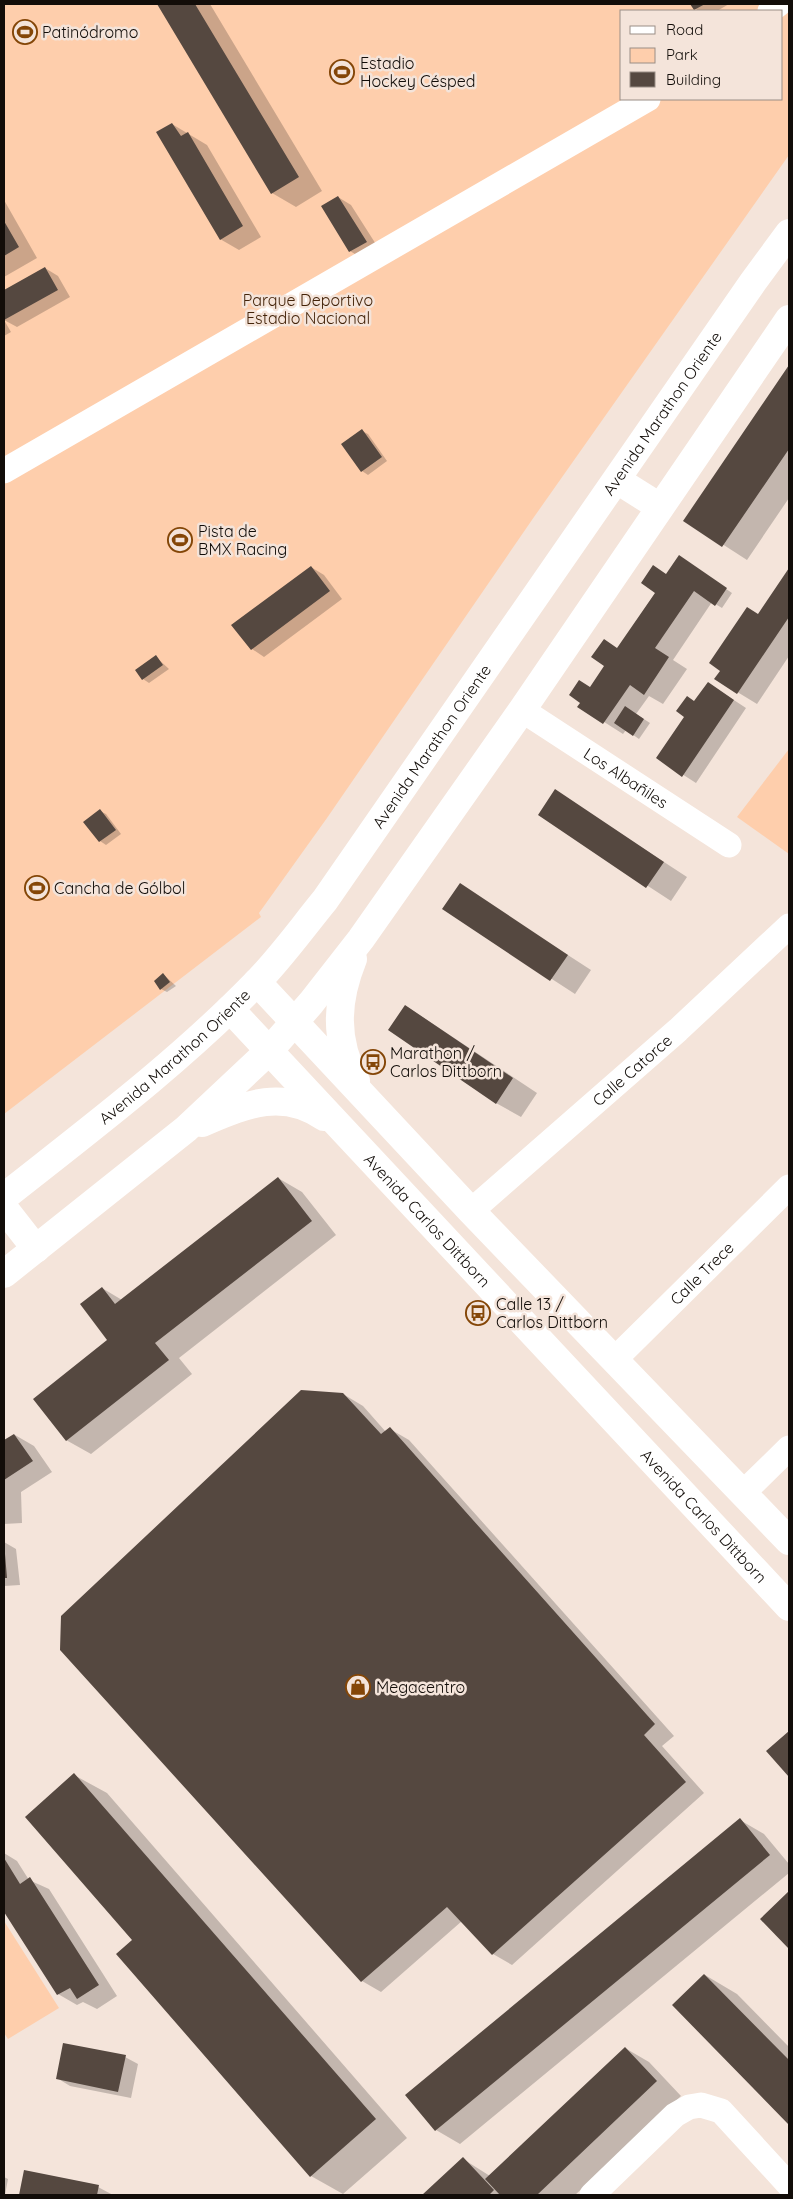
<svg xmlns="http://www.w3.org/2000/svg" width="793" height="2199" font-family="Quicksand,sans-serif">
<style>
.green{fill:#feceac;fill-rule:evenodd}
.shadow{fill:#0003}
.building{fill:#554840}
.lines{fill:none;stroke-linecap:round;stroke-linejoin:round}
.minor{stroke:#fff;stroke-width:25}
.major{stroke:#fff;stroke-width:28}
.labels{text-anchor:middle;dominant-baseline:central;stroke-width:5;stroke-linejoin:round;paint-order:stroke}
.poi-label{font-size:16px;fill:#120d09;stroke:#f4e4da;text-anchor:start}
.park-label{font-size:16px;fill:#44240a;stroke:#f4e4da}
.street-label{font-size:16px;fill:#120d09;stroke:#f4e4da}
</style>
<rect width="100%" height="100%" fill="#f4e4da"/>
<path class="green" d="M4,4H789V155L534,517L327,818L259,913L261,917L4,1114ZM622,11H782V99H622Z
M789,749V854L737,817Z
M4,1921L59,2008L8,2039L4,2033Z"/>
<path class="shadow" d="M158,4H210L322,191L296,207L272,193Z
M692,4H729L717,11H698Z
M172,124L207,145L261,237L239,250L220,239Z
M338,197L351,205L379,249L363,259L350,251Z
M4,200L37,258L4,277Z
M45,268L58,276L70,297L17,327L4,320L11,332L4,336V291Z
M789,367V498L747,560L685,520Z
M362,431L368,434L387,461L368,475L362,471Z
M679,557L732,593L722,608L712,602L673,660L687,669L663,704L649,696L636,714L650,723L639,739L626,730L623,734L579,706L656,592L653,567L667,575Z
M311,567L324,575L342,599L264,657L252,649Z
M789,570V656L757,704L716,679Z
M156,657L169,669L149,683L143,679Z
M708,683L746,708L696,783L657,758L685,717L687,697L695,702Z
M555,791L687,877L671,901L539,815Z
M100,811L106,814L121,834L106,845L100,841L85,822Z
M460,885L591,970L575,994L444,909Z
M164,975L176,986L167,992L161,989Z
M406,1006L537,1093L521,1117L496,1103Z
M278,1178L302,1192L336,1235L179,1358L192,1374L91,1454L66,1440L109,1340L102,1288L122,1300Z
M343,1394L363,1406L386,1432L390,1429L409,1440L674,1736L662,1746L704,1793L512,1965L493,1954L462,1921L381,1992L362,1981L61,1650Z
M15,1435L34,1446L52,1472L21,1492L22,1523L4,1524V1442Z
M4,1542L16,1549L20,1585L4,1586Z
M74,1775L107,1793L407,2138L343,2194L311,2176L134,1940Z
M740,1820L764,1834L789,1864V1873L460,2144L436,2130Z
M4,1853L17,1861L29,1880L49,1889L117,1996L97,2009L83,2002L77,2005L58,1994L4,1910Z
M789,1893V1947L762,1919Z
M705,1975L737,1994L789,2047V2123L674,2005Z
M625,2048L649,2062L681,2096L575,2195H424L463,2159L490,2176Z
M125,2057L138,2064L131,2098L70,2086L57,2078Z
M25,2171L98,2187L113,2195H20Z
M4,2177L8,2179L5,2195H4Z"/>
<path class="building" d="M157,4H195L299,177L271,194Z
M690,4H705L694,10Z
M172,123L181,136L188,132L243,226L220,240L156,132Z
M338,196L367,242L349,252L321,206Z
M4,221L19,247L4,256Z
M45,267L58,290L4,320V290Z
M789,365V449L722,547L683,521Z
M362,429L382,457L361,472L341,444Z
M679,555L727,588L715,606L694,591L655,648L669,657L644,695L630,685L603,724L577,707L580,703L569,695L579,680L590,687L604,666L591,657L604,639L617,648L655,593L641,583L653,565L666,574Z
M311,566L330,591L251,650L231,625Z
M789,568V617L737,694L714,679L720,671L709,663L747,607L758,614Z
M156,655L163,665L142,680L135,670Z
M708,682L734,700L682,777L656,758L684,717L676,711L687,696L694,701Z
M625,706L644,719L633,736L614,723Z
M555,789L664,862L646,888L538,815Z
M100,809L116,830L99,842L83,822Z
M460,883L568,955L550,981L442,909Z
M163,973L170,982L160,990L154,981Z
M405,1005L513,1078L496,1104L388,1030Z
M278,1177L312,1221L155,1343L169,1360L66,1441L33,1399L107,1340L80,1304L102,1287L115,1304Z
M301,1390L343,1393L381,1434L390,1427L655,1724L644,1735L686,1782L492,1955L447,1907L361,1982L60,1650L61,1616Z
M14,1434L33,1461L4,1480V1440Z
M5,1554L7,1578H4V1555Z
M789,1731V1777L766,1751Z
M74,1773L376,2119L310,2177L116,1954L132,1940L25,1817Z
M740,1818L770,1855L435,2131L405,2095Z
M4,1858L20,1884L30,1877L99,1985L77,1999L70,1988L57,1995L4,1912Z
M789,1891V1949L760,1919Z
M704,1974L789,2060V2125L672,2005Z
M63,2043L126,2055L118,2092L56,2079Z
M625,2047L657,2081L537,2195H500L485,2179Z
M463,2157L494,2190L489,2195H422Z
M24,2170L99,2185L97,2195H19Z"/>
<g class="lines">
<g class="minor">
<path d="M770,11L779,4"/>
<path d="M4,471L648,99"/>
<path id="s1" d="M522,710L729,845"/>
<path id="s2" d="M471,1211L678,1030L789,926"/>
<path id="s3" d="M615,1359L789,1187"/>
<path d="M744,1492L789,1448"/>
<path d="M592,2195L675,2115L689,2107L701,2105L721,2111L789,2185"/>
</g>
<g class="major">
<path d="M617,480L660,507"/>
<path d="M353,959C336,1001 334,1040 356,1081"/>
<path d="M257,982L471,1211L789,1541"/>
<path id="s4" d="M230,1009L789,1607"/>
<path d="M202,1123C245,1105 282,1088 324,1117"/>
<path id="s5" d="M4,1197C90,1129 178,1063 255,984C280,959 302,928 325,900L753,282L789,233"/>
<path d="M4,1208L36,1249"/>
<path d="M4,1274L186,1129L269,1051L311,1003L361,939L522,710L789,319"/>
</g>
</g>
<defs>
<symbol id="stadium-ring" viewBox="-11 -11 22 22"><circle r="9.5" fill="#f4e4da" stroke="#844607" stroke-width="1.5"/><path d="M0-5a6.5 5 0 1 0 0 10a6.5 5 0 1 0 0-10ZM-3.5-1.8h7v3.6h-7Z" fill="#844607"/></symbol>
<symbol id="bus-ring" viewBox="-11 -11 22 22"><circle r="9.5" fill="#f4e4da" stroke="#844607" stroke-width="1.5"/><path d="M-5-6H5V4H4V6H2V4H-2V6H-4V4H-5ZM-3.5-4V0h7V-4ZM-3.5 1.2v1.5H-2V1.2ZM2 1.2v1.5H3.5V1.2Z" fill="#844607"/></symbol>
<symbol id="shop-ring" viewBox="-11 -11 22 22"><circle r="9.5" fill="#f4e4da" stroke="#844607" stroke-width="1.5"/><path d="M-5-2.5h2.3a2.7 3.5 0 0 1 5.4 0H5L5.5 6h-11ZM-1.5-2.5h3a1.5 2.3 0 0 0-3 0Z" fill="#844607"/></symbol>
</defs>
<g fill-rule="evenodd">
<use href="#stadium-ring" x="11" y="18" width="28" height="28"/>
<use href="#stadium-ring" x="328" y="58" width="28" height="28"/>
<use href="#stadium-ring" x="166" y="526" width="28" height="28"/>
<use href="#stadium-ring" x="23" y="874" width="28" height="28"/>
<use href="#bus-ring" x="359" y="1048" width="28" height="28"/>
<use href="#bus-ring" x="464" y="1299" width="28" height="28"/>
<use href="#shop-ring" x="344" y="1673" width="28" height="28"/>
</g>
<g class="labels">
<g class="poi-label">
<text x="42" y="32">Patinódromo</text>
<text x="360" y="63">Estadio<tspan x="360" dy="18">Hockey Césped</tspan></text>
<text x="198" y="531">Pista de<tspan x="198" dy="18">BMX Racing</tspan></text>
<text x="54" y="888">Cancha de Gólbol</text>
<text x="390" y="1053">Marathon /<tspan x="390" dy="18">Carlos Dittborn</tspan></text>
<text x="496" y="1304">Calle 13 /<tspan x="496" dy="18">Carlos Dittborn</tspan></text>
<text x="376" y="1687">Megacentro</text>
</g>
<g class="park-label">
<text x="308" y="300">Parque Deportivo<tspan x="308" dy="18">Estadio Nacional</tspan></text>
</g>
<g class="street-label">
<text stroke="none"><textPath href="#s5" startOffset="1031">Avenida Marathon Oriente</textPath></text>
<text stroke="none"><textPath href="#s5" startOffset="626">Avenida Marathon Oriente</textPath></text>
<text stroke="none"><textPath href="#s1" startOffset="124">Los Albañiles</textPath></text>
<text stroke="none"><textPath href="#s5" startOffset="221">Avenida Marathon Oriente</textPath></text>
<text stroke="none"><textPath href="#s2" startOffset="214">Calle Catorce</textPath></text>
<text stroke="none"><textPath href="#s4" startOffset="289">Avenida Carlos Dittborn</textPath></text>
<text stroke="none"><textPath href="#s3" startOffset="122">Calle Trece</textPath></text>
<text stroke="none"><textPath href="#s4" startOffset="694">Avenida Carlos Dittborn</textPath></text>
</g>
</g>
<rect width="793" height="2199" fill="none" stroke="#120d09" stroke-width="10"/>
<rect x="620" y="10" width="162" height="90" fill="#f4e4da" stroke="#9a8e86"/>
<rect x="630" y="26" width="25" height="8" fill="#ffffff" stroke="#9a8e86"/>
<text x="666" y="35" font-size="15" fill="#120d09">Road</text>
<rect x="630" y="48" width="25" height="15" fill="#feceac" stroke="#9a8e86"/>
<text x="666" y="60" font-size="15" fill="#120d09">Park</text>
<rect x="630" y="72" width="25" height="15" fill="#554840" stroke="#9a8e86"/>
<text x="666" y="85" font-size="15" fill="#120d09">Building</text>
</svg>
